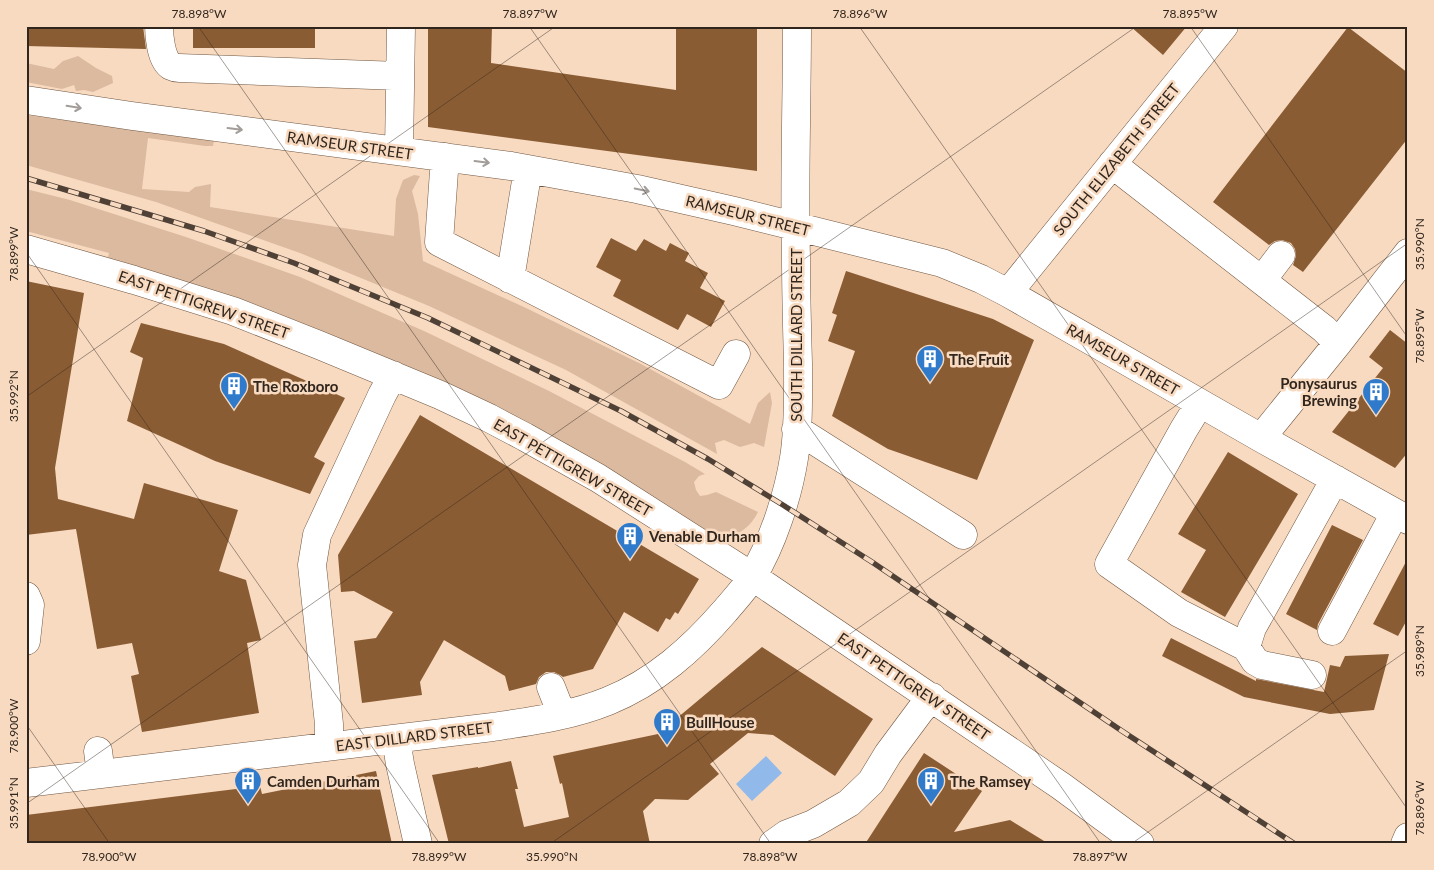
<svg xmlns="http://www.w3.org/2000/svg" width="1434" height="870" font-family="Lato,sans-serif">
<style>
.green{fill:#dbba9f}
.water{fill:#91b9e9}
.building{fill:#8a5c33}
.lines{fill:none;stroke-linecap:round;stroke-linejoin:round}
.minor-casing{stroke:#705741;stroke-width:29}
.major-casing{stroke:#705741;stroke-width:29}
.minor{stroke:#fff;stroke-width:28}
.major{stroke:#fff;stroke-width:28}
.rail-casing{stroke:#4f4136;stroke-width:5.5}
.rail{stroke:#f8dac1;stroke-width:4;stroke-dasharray:11;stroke-linecap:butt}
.oneway{stroke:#a29d99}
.ticks{fill:none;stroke:#31261d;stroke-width:1;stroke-opacity:0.45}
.labels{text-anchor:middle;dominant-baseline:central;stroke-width:5;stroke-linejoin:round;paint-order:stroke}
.street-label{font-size:15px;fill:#31261d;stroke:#f8dac1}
.poi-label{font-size:15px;font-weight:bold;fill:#31261d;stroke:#f8dac1;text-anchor:start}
.neatline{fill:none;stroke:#31261d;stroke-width:2}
.ticks-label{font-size:12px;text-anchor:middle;fill:#31261d}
</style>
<rect width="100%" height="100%" fill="#f8dac1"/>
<path class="green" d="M78,56L96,68L112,76L113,83L93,92L84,90L76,91L74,85L62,89L26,82V63L54,69L63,61Z
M26,115L214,140L213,146H205L148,138L142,189L189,192L195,187L211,184L210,207L394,236L396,199L403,180L414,175L420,176L412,191L418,214L423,261L526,308L641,364L750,424L758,403L770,392L772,403L764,447L754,443L740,447L724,440L715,443L717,454L566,370L429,306L300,253L156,202L26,165Z
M26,189L70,200L186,237L300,277L424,331L549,391L685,462L705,474L699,476L694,482L696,490L700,496L707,495L716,492L758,512C750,528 737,538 719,536C701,535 655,497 637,486C614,472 590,459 566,447C507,415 447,387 387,360C365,350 343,339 320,330C225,292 125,266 26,238V235L108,257L109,253L26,231Z"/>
<path class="water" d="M766,756L782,773L752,801L736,784Z"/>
<path class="building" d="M26,26H143L146,49L26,46Z
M193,26H315V48H193Z
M428,26H492L491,63L676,90V26H757V171L428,127Z
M1130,26H1187L1163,55Z
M1348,27L1408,73V138L1303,272L1293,265L1296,256L1295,249L1291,243L1282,240L1275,241L1269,245L1213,202Z
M611,238L636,251L644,239L666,251L670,243L689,253L685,261L708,273L700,288L725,301L711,327L687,314L678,330L613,296L621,280L596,267Z
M846,271L993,319L1034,340L977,480L888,449L832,416L855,351L828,341L837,315L832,313Z
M26,281L84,293L55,468L58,499L134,519L144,483L238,510L219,571L246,580L261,640L247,643L259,713L142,732L131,676L139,674L132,643L97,649L76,529L26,535Z
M141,323L224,344L345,398L314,457L325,463L310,494L215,461L127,421L143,358L130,352Z
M1390,330L1408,344V452L1395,468L1332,432L1383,368L1369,357Z
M420,415L699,579L678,614L675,612L670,620L666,618L658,632L624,612L593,669L563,677L560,675L554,672H546L539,677L536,684L509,691L505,676L444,640L420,682L422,695L362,703L354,641L376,638L393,612L354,591L341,592L338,555Z
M1228,452L1298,494L1225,617L1181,592L1206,550L1178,534Z
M1332,525L1363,540L1318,624L1317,630L1286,614Z
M1408,558V618L1398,636L1373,624Z
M1171,638L1256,681V679L1324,692L1330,665L1340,667L1345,656L1389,654L1374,710L1330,714L1244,697L1162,656Z
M762,647L873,719L835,776L773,735L748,733L710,764L719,774L688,800L655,799L643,811L650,844H449L432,775L478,767V768L511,761L518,789H515L524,827L569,817L562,783L560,784L553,756L658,734Z
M924,753L982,791L954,832L1010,820L1049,844H865Z
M376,771L392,844H26V815L260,786L262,794Z"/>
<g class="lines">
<defs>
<path id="minor" d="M159,26C159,36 161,60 171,66C173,67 176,68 179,68L400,76
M26,100L132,116L511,166L637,189L734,211L942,263L981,279L1008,293L1261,438L1408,520
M399,151L401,26
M445,157L439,242L719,385L736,354
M1112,164L1324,329L1338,343
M26,249L134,280L233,311L319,345L440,395L489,418L525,437L598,478L753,577L1061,786L1140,844
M510,279L528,169
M1262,280L1281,255
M1008,293L1224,26
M1200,403L1184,429L1109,564L1179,613L1246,647
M796,429L963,535
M1261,438L1338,343L1408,253
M26,596L30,605L26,641
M1332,631L1395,513
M1312,675L1262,665L1255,661L1246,647L1252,628L1335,479
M551,687L562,715
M396,739L400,764L418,844
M329,746V724L312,565L317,535L382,395L393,375
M98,751L101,774
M26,783L493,727C532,721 571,716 608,701C655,682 692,649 725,611C734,600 744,590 752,577C772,545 788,496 794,458C799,428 798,394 798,363C797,328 796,293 796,258C794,181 797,103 797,26
M773,844L787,834L813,824L849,803L871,782L888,754L920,711L932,697"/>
<path id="major" d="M1405,844L1408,837"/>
</defs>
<use href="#minor" class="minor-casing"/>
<use href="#major" class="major-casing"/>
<use href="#minor" class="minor"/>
<use href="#major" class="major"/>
<defs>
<path id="rail" d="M26,178L204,231L294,263L428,318L621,411L708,459L783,505L872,562L1122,731L1295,844"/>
</defs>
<use href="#rail" class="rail-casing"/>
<use href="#rail" class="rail"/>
</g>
<defs><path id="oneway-shaft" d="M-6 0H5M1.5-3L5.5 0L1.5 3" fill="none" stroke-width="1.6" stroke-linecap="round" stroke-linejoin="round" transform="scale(1.25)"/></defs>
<g class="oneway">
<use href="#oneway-shaft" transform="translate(74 107) rotate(9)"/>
<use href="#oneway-shaft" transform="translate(235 129) rotate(7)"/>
<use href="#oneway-shaft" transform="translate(482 162) rotate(7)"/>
<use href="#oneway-shaft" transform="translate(642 190) rotate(12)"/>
</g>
<path class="ticks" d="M198,26L771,844M529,26L1101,844M859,26L1408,810M1190,26L1408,338M26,252L440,844M26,397L556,26M26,724L110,844M26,804L1137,26M550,844L1408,243M1131,844L1408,650"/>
<defs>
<symbol id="building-pin" viewBox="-11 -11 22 30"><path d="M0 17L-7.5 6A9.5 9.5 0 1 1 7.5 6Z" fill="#2f7aca" stroke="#f8dac1"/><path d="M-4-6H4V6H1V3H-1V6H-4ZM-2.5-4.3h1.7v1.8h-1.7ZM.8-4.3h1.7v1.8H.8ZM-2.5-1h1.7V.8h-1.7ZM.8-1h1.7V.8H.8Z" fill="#fff"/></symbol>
</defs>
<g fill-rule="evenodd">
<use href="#building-pin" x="914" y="343" width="32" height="43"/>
<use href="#building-pin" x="218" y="370" width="32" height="43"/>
<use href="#building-pin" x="1360" y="376" width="32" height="43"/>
<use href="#building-pin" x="614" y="520" width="32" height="43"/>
<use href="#building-pin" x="651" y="706" width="32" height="43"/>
<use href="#building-pin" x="232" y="765" width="32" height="43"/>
<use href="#building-pin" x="915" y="765" width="32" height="43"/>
</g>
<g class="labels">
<g class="street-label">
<text transform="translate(350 145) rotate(8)">RAMSEUR STREET</text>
<text transform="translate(1116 159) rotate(-51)">SOUTH ELIZABETH STREET</text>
<text transform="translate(748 215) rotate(14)">RAMSEUR STREET</text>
<text transform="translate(204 304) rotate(19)">EAST PETTIGREW STREET</text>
<text transform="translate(796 335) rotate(-90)">SOUTH DILLARD STREET</text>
<text transform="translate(1123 359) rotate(30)">RAMSEUR STREET</text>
<text transform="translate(573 467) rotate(30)">EAST PETTIGREW STREET</text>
<text transform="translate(914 686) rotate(34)">EAST PETTIGREW STREET</text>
<text transform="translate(414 736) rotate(-7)">EAST DILLARD STREET</text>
</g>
<g class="poi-label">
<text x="949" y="359">The Fruit</text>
<text x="1357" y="383" text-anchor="end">Ponysaurus<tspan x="1357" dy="17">Brewing</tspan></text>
<text x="253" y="386">The Roxboro</text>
<text x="649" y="536">Venable Durham</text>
<text x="686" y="722">BullHouse</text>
<text x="267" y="781">Camden Durham</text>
<text x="950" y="781">The Ramsey</text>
</g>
</g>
<rect width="1434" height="870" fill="none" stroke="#f8dac1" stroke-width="55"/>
<rect x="28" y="28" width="1378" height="814" class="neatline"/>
<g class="ticks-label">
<text x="199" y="18">78.898°W</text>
<text x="530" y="18">78.897°W</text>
<text x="860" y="18">78.896°W</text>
<text x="1190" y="18">78.895°W</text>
<text transform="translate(1420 244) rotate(-90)" y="4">35.990°N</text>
<text transform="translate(14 254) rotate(-90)" y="4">78.899°W</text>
<text transform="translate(1420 336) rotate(-90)" y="4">78.895°W</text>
<text transform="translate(14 396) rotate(-90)" y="4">35.992°N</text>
<text transform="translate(1420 651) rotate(-90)" y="4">35.989°N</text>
<text transform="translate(14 726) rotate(-90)" y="4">78.900°W</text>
<text transform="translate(14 803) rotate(-90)" y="4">35.991°N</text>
<text transform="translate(1420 808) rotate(-90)" y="4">78.896°W</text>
<text x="109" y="861">78.900°W</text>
<text x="439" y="861">78.899°W</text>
<text x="552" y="861">35.990°N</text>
<text x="770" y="861">78.898°W</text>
<text x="1100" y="861">78.897°W</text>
</g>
</svg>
